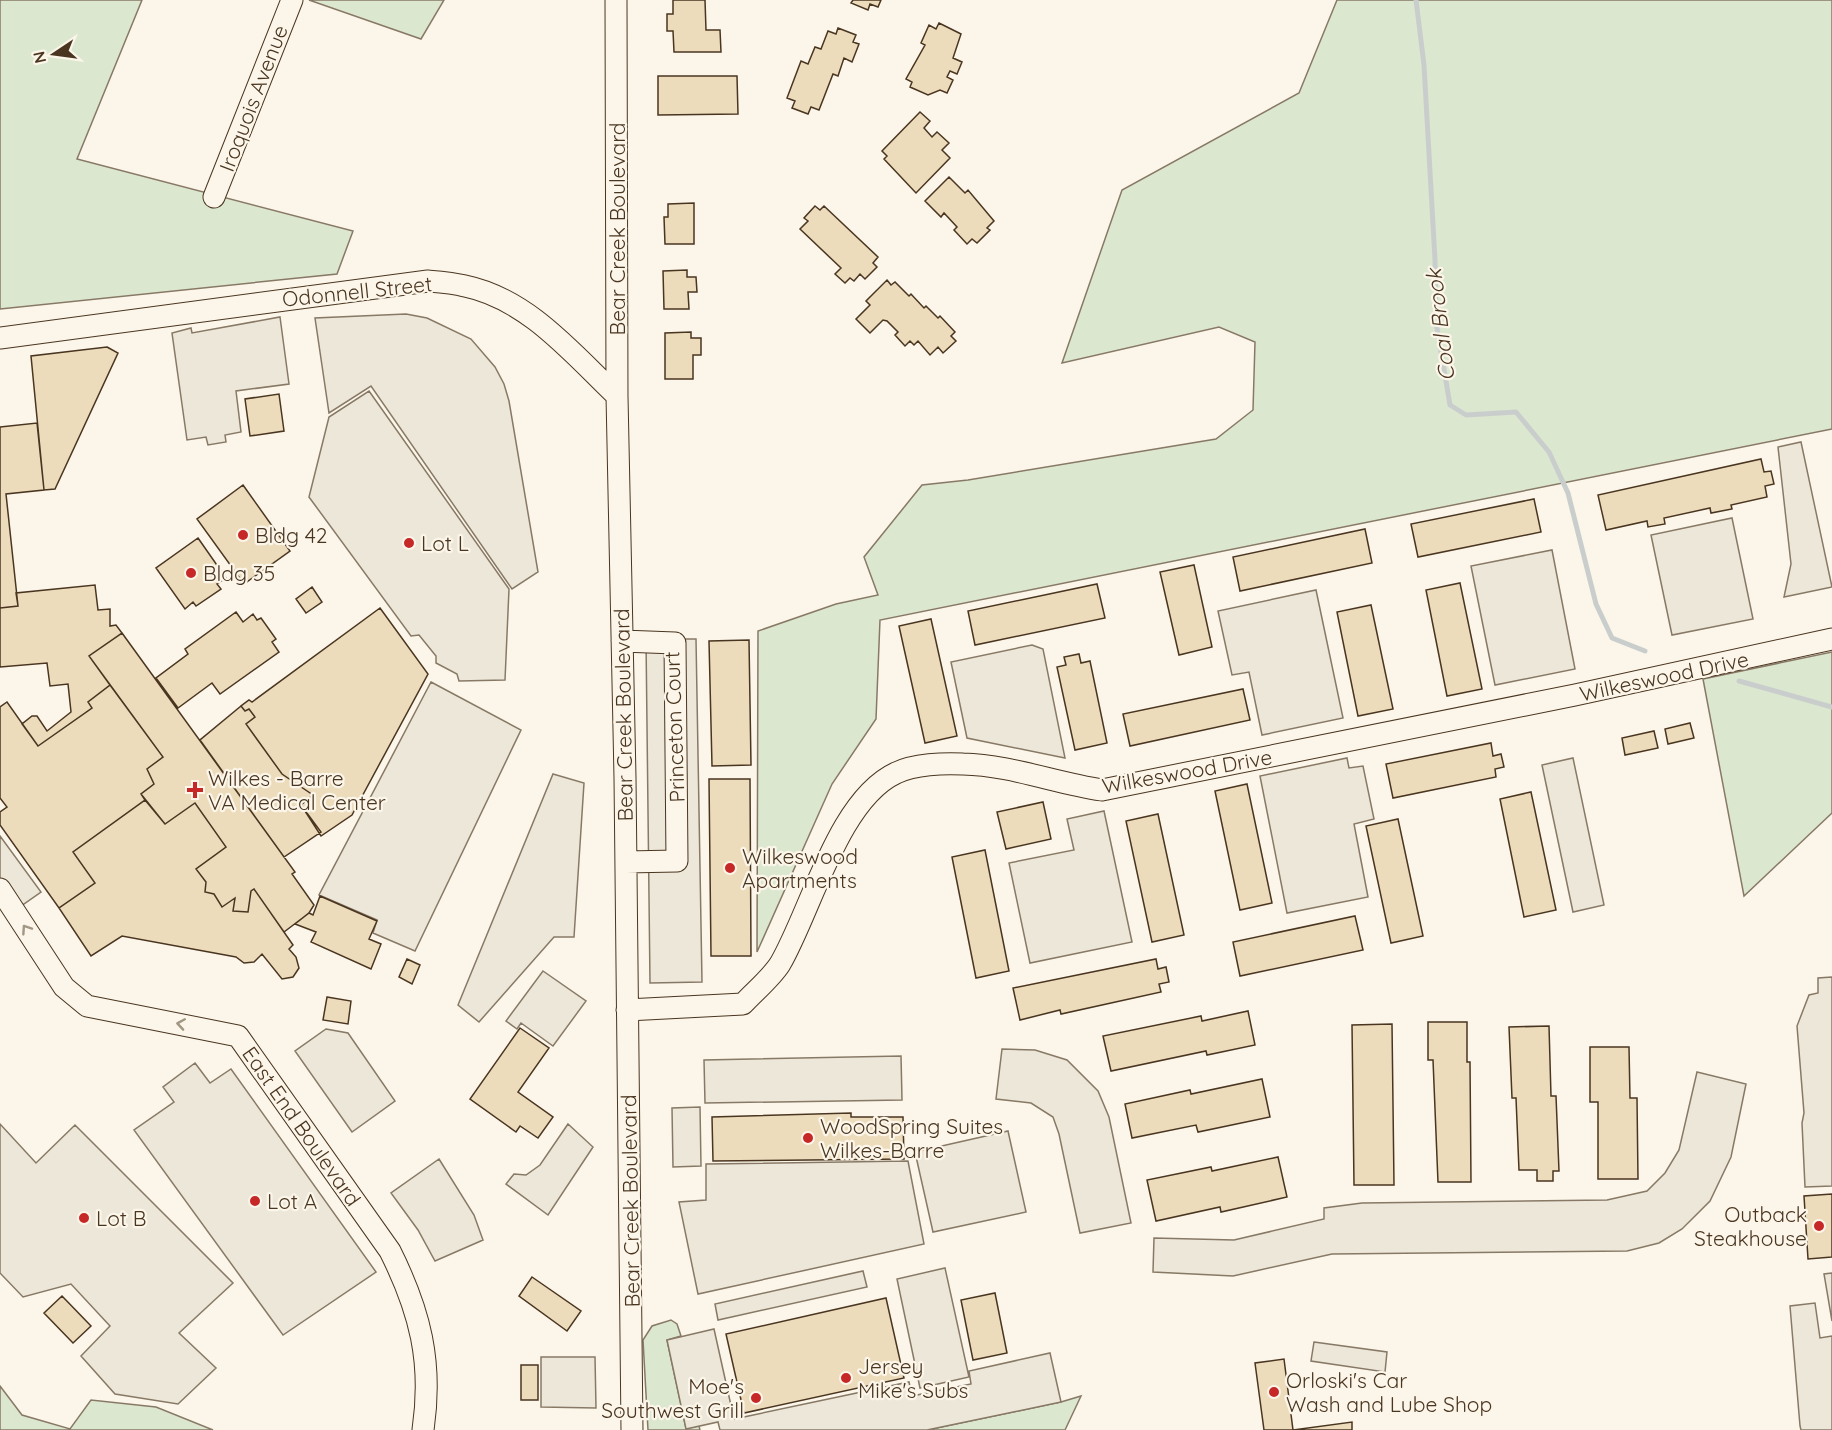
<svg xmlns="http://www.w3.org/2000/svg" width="1832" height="1430" font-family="Quicksand,sans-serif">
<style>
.green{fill:#dce7d0;stroke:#887966;stroke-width:1.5}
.parking{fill:#ede7d9;stroke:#887966;stroke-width:1.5}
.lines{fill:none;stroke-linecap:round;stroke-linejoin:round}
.stream{stroke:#c9cecd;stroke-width:5}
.building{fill:#ecdcbc;stroke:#4a3520;stroke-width:1.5}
.minor-casing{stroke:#4a3520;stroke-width:23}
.minor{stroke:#fbf6e9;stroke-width:21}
.oneway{stroke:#a29684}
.poi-dot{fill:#c62828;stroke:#fbf6e9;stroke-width:2}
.labels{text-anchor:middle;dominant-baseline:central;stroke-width:4.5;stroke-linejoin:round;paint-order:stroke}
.street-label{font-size:21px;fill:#4a3520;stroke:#fbf6e9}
.poi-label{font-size:21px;fill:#4a3520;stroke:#fbf6e9;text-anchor:start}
.water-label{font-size:22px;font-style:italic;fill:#4a3520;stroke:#fbf6e9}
</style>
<rect width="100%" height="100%" fill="#fbf6e9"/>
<path class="green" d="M0,0H142L77,159L353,231L337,274L0,309Z
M309,0H444L421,39Z
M1337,0H1832V429L880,620L876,719L832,784L757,952L758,631L836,604L878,595L864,557L922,485L968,480L1216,439L1253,410L1255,342L1219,327L1062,363L1122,190L1299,93Z
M1832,652V813L1744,896L1703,679Z
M671,1320L677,1324L681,1336L667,1340L686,1428L699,1426L700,1430H648L643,1340L652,1326Z
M0,1386L22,1415L70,1429L91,1400L156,1407L213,1430H0Z
M1081,1396L1065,1430H927L1061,1402Z"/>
<path class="parking" d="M406,314L427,318L471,339L495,367L504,384L509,401L538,572L512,589L371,386L329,413L315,318Z
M280,317L289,384L236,391L241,432L225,435L226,442L208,445L206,437L187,440L172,333L191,328L192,333Z
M369,391L509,589L505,680L459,681L457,674L436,663V656L419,635L411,636L309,497L329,417Z
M1801,442L1832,587L1784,597L1791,564L1778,447Z
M1732,518L1753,619L1672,635L1651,535Z
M1552,550L1575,669L1495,685L1471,566Z
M1316,590L1343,718L1262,735L1249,672L1232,675L1218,611Z
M646,639H696L702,982L650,983Z
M1032,645L1043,649L1065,758L967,738L951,662Z
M431,682L521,730L415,951L373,933L377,920L319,895Z
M1347,758L1349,768L1363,766L1374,819L1354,824L1368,897L1287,913L1260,776Z
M1573,758L1604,905L1573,912L1542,765Z
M553,774L584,783L574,937H554L479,1022L458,1005Z
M1104,811L1132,942L1030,963L1009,863L1074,850L1067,819Z
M0,836L41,892L11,913L0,907Z
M543,971L586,1001L553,1046L521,1023L517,1029L506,1021Z
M1832,977V1186L1805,1187L1802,1123L1804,1113L1797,1026L1809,995L1818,993V978Z
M326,1029L348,1033L395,1101L352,1132L295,1051Z
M1002,1049L1035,1050L1067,1060L1098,1091L1109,1117L1131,1223L1080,1233L1059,1134L1053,1117L1031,1103L996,1099Z
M901,1056L902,1100L705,1103L704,1060Z
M195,1063L210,1083L231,1069L376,1272L283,1335L134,1130L174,1102L163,1087Z
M1697,1072L1746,1084L1731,1157L1710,1201L1682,1229L1659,1243L1627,1251L1332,1254L1233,1276L1153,1272L1154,1238L1234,1240L1324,1219V1208L1362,1203L1607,1200L1647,1191L1665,1173L1679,1150Z
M700,1107L701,1166L673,1167L672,1108Z
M0,1124L36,1163L75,1125L233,1283L179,1333L216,1368L178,1404L115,1394L81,1356L110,1326L71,1284L23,1297L0,1273Z
M568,1124L593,1147L548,1215L506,1184L514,1174L526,1175L540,1165Z
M1008,1131L1026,1212L933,1232L915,1152Z
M439,1159L474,1215L483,1240L435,1261L418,1230L391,1193Z
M908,1161L924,1244L698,1294L679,1202L706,1200V1164Z
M945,1268L969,1377L920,1388L897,1279Z
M863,1271L867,1287L718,1320L715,1304Z
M1832,1273V1321L1824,1274Z
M1815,1303L1820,1338L1832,1336V1430H1801L1800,1426L1790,1306Z
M714,1329L734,1419L909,1382L912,1396L971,1384L969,1371L1050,1353L1061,1402L927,1430H720L718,1422L686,1429L667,1340Z
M1314,1342L1387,1352L1385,1372L1311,1361Z
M541,1357H595L596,1408L541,1407Z"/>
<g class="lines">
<path class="stream" d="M1416,0L1424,65L1435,260L1436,322L1450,405L1466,415L1516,412L1549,452L1568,493L1596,604L1612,638L1645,651
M1739,681L1832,707"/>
</g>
<path class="building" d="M673,0H705L706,30H720L721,52H674L673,31H667V14H673Z
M853,0H881L878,7L870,4L868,10L851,3Z
M939,23L961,34L953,58L962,62L957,74L950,71L947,77L953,80L947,93L940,90L928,95L910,87L912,82L906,79L925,45L921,43L929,25L936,29Z
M838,28L856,35L853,42L859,44L852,62L844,58L838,76L833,74L819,110L811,107L808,114L792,108L795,101L787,98L801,61L808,64L815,47L821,49L828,31L836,34Z
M658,76H737L738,114L658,115Z
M920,112L930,121L924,128L932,137L937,132L949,143L942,150L950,158L916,193L884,159L887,156L882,151Z
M949,177L965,193L968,190L994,221L987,228L990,230L977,243L972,239L967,244L954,230L957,227L944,213L941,217L925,201Z
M694,203V244H665L664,217H668V204Z
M815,206L820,210L824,206L878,257L873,263L877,267L865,279L860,274L854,281L850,278L845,283L835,274L841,268L800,229L808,221L804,218Z
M687,270V277H696L697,292H688L689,309H664L663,271Z
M887,280L891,285L895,282L909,296L911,294L924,308L926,306L938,318L940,316L955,332L951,336L956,341L943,353L938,347L930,355L918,341L914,345L910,341L905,346L895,335L898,332L887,321L883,320L870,333L856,319L870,305L866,301Z
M691,332V338H701V355H693V379H665V333Z
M107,347L118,353L55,489L44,490L31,356Z
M279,394L284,431L250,436L245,399Z
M37,423L44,490L6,494L18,606L0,608V427Z
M1761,459L1764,472L1771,471L1774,484L1765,486L1767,497L1731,505L1732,509L1711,513L1710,508L1664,518L1665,524L1648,527L1647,521L1606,530L1598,495Z
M243,485L290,551L244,584L197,519Z
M1534,499L1541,532L1418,557L1411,524Z
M1365,529L1372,563L1240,591L1233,557Z
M198,538L226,578L217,584L221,589L196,606L193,602L185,609L156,568Z
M1194,565L1212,647L1179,655L1160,572Z
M1460,583L1482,689L1447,696L1426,590Z
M1097,584L1105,618L975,645L968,611Z
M95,585L98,610L110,609V626L116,625L122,633L89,656L110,685L88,702L92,708L38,746L22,724L32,716H37L47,731L71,712L68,684L50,686L47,663L0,667V608L18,606L16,593Z
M312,587L322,602L306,613L296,599Z
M1371,605L1393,709L1358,716L1337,612Z
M380,608L428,674L352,815L321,836L301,805L313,795L282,774L246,724L255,717L249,709L245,711L241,706L249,700L252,702Z
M236,612L243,622L253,614L257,620L261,618L276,639L272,642L279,652L220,694L212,683L178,708L156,678L188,654L185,649Z
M931,619L957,736L925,743L899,626Z
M122,633L295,872L292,874L314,905L309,913L284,932L254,889L251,891L248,912L233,911L235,898L222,907L214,894L205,892L206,882L196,869L226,847L195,803L165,824L141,794L154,784L147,769L163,757L89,656Z
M749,640L751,765L712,766L709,641Z
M1079,654L1081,663L1090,661L1107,743L1075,750L1057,667L1066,665L1064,657Z
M110,685L163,757L147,769L154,784L141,794L145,800L73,852L95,883L59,908L0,825V812L7,807L0,798V707L7,702L38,746L92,708L88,702Z
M1243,689L1250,720L1130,746L1123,714Z
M241,706L245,711L249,709L255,717L246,724L282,774L313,795L301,805L321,832L284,857L200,740Z
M1690,723L1694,738L1668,744L1665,729Z
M1654,731L1658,748L1625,755L1622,738Z
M1491,743L1493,756L1501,754L1504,767L1495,769L1496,777L1393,798L1386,764Z
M709,779H750L751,956H711Z
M1247,784L1272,903L1240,910L1215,791Z
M1531,792L1556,910L1524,917L1500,799Z
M145,800L165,824L195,803L226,847L196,869L206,882L205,892L214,894L222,907L235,898L233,911L248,912L251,891L254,889L293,945L289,949L296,957L299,968L293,977L282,979L262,954L254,962L244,963L236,957L122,936L91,956L59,908L95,883L73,852Z
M1043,802L1051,839L1006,849L997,812Z
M1158,814L1184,935L1152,942L1126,821Z
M1398,819L1423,936L1391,943L1366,826Z
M985,850L1009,971L976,978L952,857Z
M320,896L377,921L369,939L381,944L371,969L311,942L316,932L295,924L309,913L313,915Z
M1355,916L1363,950L1240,976L1233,942Z
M407,959L420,965L412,984L399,977Z
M1156,959L1158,969L1166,967L1169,982L1159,984L1161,992L1061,1014L1060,1010L1020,1020L1013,988Z
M327,997L351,1001L348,1024L323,1020Z
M1248,1011L1255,1045L1207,1055L1206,1051L1111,1071L1103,1036L1201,1016L1202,1021Z
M1428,1022H1467V1062H1470L1471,1182H1438L1433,1060H1428Z
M1392,1024L1394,1185H1354L1352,1025Z
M1549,1026L1551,1096H1556L1559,1171H1553V1181H1537V1170H1519L1516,1098H1512L1509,1027Z
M520,1028L549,1048L518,1092L553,1117L538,1138L520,1126L516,1132L470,1099Z
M1590,1047H1629L1630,1098H1637L1638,1179H1598V1102H1590Z
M1262,1079L1270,1117L1198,1132L1196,1125L1132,1138L1125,1104L1190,1090L1191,1094Z
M851,1113V1117H903L904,1159L713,1161L712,1117Z
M1278,1157L1287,1197L1221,1212L1220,1207L1156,1221L1147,1180L1211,1167L1212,1171Z
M1832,1194V1257L1808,1259L1804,1196Z
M532,1277L581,1311L567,1331L519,1296Z
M995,1293L1007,1353L973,1360L961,1300Z
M62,1296L91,1326L73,1343L44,1313Z
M886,1298L904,1378L744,1413L726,1334Z
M1284,1359L1293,1430L1352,1422V1430H1264L1255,1363Z
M521,1365H538V1400H521Z"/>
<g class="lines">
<defs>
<path id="minor" d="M616,0L617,396L625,778L632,1430
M214,197L292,0
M0,338L428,281C440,282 453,283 465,286C528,299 573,354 617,396
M622,641L675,643L677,861L626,862
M0,889L64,987L87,1006L238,1036L390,1251C420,1311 433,1362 423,1430
M627,1010L743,1004C755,991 771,978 780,964C811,911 838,800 896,773C914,764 944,763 963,764C1010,765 1055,783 1102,790L1575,695L1832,639"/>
</defs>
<use href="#minor" class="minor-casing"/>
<use href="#minor" class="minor"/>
</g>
<defs><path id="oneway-chevron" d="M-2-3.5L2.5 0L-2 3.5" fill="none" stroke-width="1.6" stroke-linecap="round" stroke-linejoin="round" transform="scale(1.5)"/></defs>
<g class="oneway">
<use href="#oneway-chevron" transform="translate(26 929) rotate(-124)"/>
<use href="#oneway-chevron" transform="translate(181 1024) rotate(-171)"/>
</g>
<g class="poi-dot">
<circle cx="243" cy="535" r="6"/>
<circle cx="409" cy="543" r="6"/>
<circle cx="191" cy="573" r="6"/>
<path d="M192 781h6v6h6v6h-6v6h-6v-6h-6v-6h6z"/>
<circle cx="730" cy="868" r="6"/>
<circle cx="808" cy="1138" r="6"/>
<circle cx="255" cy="1201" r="6"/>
<circle cx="84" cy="1218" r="6"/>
<circle cx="1819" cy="1226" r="6"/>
<circle cx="846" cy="1378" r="6"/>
<circle cx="1274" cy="1392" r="6"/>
<circle cx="756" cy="1398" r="6"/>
</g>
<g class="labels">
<g class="street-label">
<text transform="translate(253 98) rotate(-69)">Iroquois Avenue</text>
<text transform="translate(617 229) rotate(-90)">Bear Creek Boulevard</text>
<text transform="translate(357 291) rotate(-6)">Odonnell Street</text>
<text transform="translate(1664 676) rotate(-12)">Wilkeswood Drive</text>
<text transform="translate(623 715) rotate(-91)">Bear Creek Boulevard</text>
<text transform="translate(674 727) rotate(-92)">Princeton Court</text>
<text transform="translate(1187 771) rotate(-10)">Wilkeswood Drive</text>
<text transform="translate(302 1126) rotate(55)">East End Boulevard</text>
<text transform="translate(630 1201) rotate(-91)">Bear Creek Boulevard</text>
</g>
<g class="poi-label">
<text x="255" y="535">Bldg 42</text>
<text x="421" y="543">Lot L</text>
<text x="203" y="573">Bldg 35</text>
<text x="208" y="778">Wilkes - Barre<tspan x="208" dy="24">VA Medical Center</tspan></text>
<text x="742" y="856">Wilkeswood<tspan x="742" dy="24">Apartments</tspan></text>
<text x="820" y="1126">WoodSpring Suites<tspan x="820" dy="24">Wilkes-Barre</tspan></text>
<text x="267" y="1201">Lot A</text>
<text x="1807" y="1214" text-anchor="end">Outback<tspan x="1807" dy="24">Steakhouse</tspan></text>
<text x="96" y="1218">Lot B</text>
<text x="858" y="1366">Jersey<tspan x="858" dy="24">Mike's Subs</tspan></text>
<text x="1286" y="1380">Orloski's Car<tspan x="1286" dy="24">Wash and Lube Shop</tspan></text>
<text x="744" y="1386" text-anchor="end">Moe's<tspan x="744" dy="24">Southwest Grill</tspan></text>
</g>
<g class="water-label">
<text transform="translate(1440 325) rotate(-97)">Coal Brook</text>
</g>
</g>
<g transform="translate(54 54) rotate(257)" stroke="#fbf6e9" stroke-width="4.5" paint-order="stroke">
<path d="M0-4.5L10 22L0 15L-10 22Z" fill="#4a3520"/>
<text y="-9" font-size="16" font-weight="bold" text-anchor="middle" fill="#4a3520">N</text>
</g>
</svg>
